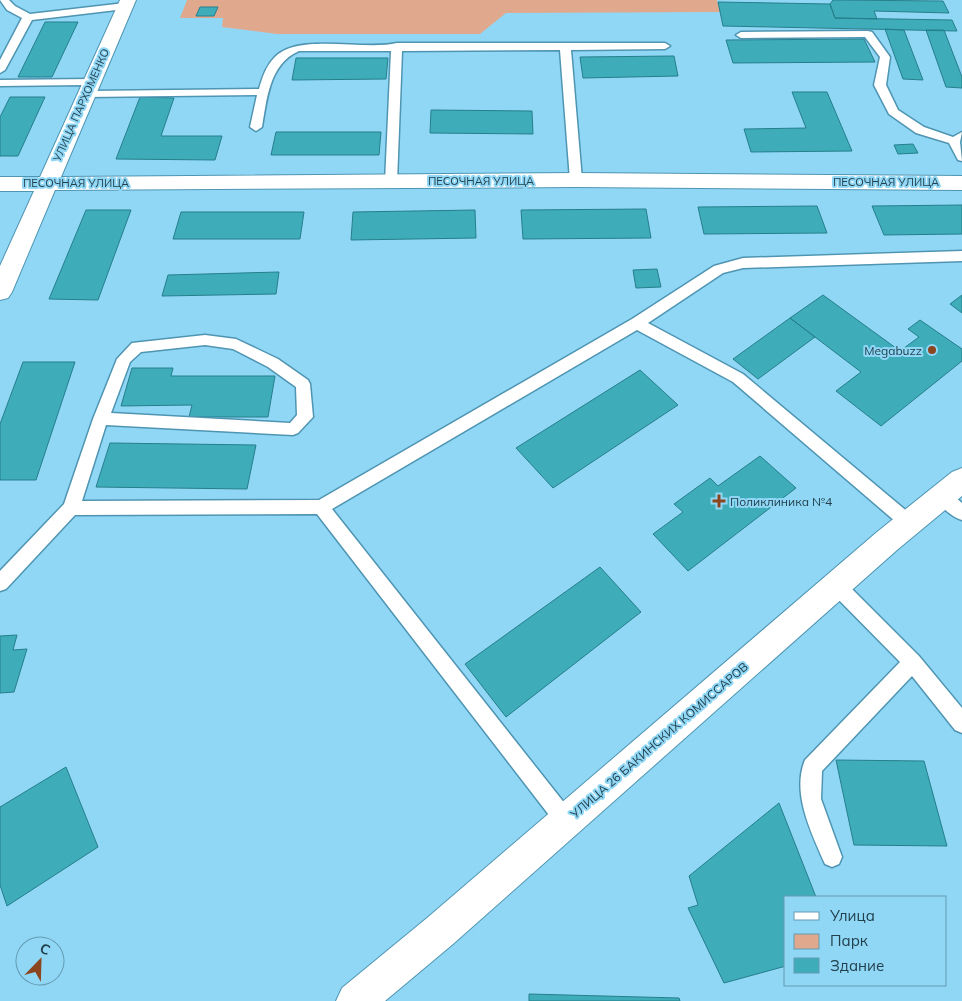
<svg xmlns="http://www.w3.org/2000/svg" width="962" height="1001" font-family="Mulish,sans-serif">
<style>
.green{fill:#e0a98d}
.building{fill:#3facba;stroke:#257f8b}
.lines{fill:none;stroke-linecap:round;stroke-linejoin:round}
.lane-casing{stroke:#4f95b2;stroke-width:3}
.street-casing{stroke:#4f95b2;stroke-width:2}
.primary-casing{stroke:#4f95b2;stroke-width:2}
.lane{fill:#fff;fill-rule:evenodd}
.street{fill:#fff;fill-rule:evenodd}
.primary{fill:#fff;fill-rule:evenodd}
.poi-dot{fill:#8c461f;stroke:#90d7f6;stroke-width:2}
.labels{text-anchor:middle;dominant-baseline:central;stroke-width:4;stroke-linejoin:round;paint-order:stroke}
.far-street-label{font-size:11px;fill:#22404c;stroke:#90d7f6}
.poi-label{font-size:12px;fill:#22404c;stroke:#90d7f6;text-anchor:end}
.street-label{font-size:12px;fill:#22404c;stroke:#90d7f6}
</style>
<rect width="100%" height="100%" fill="#90d7f6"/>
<path class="green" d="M187,0H717L720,12L506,13L480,34H277L222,27L223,18H180Z"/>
<path class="building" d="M833,0L943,1L949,13L874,11L877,19L835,18L830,4Z
M718,2L830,4L835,18L952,20L957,31L723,26Z
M200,7H218L214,16H196Z
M45,22H78L52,77H18Z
M885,29L904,30L923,80L903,79Z
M926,30H944L962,77V88L946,87Z
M864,39L875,62L733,63L726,40Z
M674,56L678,76L583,78L580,57Z
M296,58H388L386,79L292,80Z
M792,92H827L852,151L751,152L744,129L806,128Z
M10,97H45L18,156H0V117Z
M140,97L174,98L161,136H222L215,160L116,159Z
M431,110L532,111L533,134L430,133Z
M276,132H381L379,155H271Z
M913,144L918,153L898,154L894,145Z
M962,205V234L884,235L872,206Z
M817,206L827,233L704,234L698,207Z
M646,209L651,238L523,239L521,210Z
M86,210H131L98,300L49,299Z
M475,210L476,238L351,240L353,212Z
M181,212H304L300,239H173Z
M657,269L661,287L636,288L633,270Z
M279,272L276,294L162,296L168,275Z
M823,295L900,351L919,337L908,329L920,320L962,349V361L881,426L836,391L861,372L790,318Z
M962,295V313L950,304Z
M790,318L815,337L758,379L733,359Z
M23,362H75L36,480H0V424Z
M132,368H173L171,376H275L268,417H189L192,405L121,406Z
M640,370L678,405L553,488L516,448Z
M110,443L256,445L247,489L96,487Z
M760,456L796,488L688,571L653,534L683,512L674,504L710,478L718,486Z
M600,567L641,612L506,717L465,664Z
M17,635L13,650L27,649L14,692L0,693V636Z
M836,760L924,761L947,846L854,845Z
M66,767L98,847L7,906L0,885V807Z
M779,803L816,897H786V966L724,983L688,908L698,905L689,876Z
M529,994L679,998L680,1001H529Z"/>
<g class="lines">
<defs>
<path id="lane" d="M0,0H9L15,6L30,14L125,3L130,6L125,9L32,20L5,70L0,73V60L22,18L7,10Z
M868,31L872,32L890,57L886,85L898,110L924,127L953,137L962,132L960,142L962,161L958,160L949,143L916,133L889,114L874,85L880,57L865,37L741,38L736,35L741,32Z
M397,43H665L670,46L665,49L571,50L582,180L576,184L570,180L560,50L402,51L397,182L391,186L385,182L391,51H299C269,64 267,99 262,127L256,131L250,127L257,95L86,97L80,94L84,85L0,86V80L91,79L97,82L93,91L259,89C262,78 266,66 274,58C297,32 364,51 397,43Z
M962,251V261L743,268L723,273L648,323L743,374L915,518L917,523L915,528L909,530L903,528L733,382L637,330L332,509L573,814L576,821L573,828L566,831L559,828L317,514L75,515L6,589L0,591V571L64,504L93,419L117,359L132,343L205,335L236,339L278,359L308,380L310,384L313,417L298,433L293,435L106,425L82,501L319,500L632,319L714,266L743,258ZM205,345L233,349L268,367L296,387L297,415L290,423L111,413L130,362L141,352Z
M942,489L948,491L962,503V520C952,517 939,506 934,496L936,491Z
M837,578L843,580L919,656L962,708V733L955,730L912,676L822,771L821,799L842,857L839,864L832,867L825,864C812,834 791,793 805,760L900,662L831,592L828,586L831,580Z"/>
<path id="street" d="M120,0H136L61,177L576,173L962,176V190L576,187L55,190L12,292L8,298L0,300V266L34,191H0V177H40Z"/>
<path id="primary" d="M962,468V496L897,550L453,944L385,1001H336L342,988L427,918L877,532L952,472Z"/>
</defs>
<use href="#lane" class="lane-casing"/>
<use href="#street" class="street-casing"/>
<use href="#primary" class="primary-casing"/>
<use href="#lane" class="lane"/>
<use href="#street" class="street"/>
<use href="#primary" class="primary"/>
</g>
<g class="poi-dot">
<circle cx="932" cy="350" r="5"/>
<path d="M716.5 493.5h5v5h5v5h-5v5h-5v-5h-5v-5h5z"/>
</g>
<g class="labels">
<g class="far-street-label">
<text transform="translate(81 105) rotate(-66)">УЛИЦА ПАРХОМЕНКО</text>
<text x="481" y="181">ПЕСОЧНАЯ УЛИЦА</text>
<text x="886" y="182">ПЕСОЧНАЯ УЛИЦА</text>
<text x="76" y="183">ПЕСОЧНАЯ УЛИЦА</text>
</g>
<g class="poi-label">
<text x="922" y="350">Megabuzz</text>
<text x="730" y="501" text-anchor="start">Поликлиника №4</text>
</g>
<g class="street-label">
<text transform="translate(659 740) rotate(-41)">УЛИЦА 26 БАКИНСКИХ КОМИССАРОВ</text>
</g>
</g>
<rect x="784" y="896" width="162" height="90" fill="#90d7f6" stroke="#649bb2"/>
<rect x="794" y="912" width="25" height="8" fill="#ffffff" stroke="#649bb2"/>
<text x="830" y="921" font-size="15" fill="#22404c">Улица</text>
<rect x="794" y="934" width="25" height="15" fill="#e0a98d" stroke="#649bb2"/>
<text x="830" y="946" font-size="15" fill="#22404c">Парк</text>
<rect x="794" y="958" width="25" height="15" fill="#3facba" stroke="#649bb2"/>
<text x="830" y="971" font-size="15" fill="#22404c">Здание</text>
<g transform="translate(40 961) rotate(23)"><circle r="24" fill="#90d7f6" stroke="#649bb2"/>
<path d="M0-4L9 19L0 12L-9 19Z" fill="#8c461f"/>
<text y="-8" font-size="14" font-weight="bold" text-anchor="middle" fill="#22404c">С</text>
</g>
</svg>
